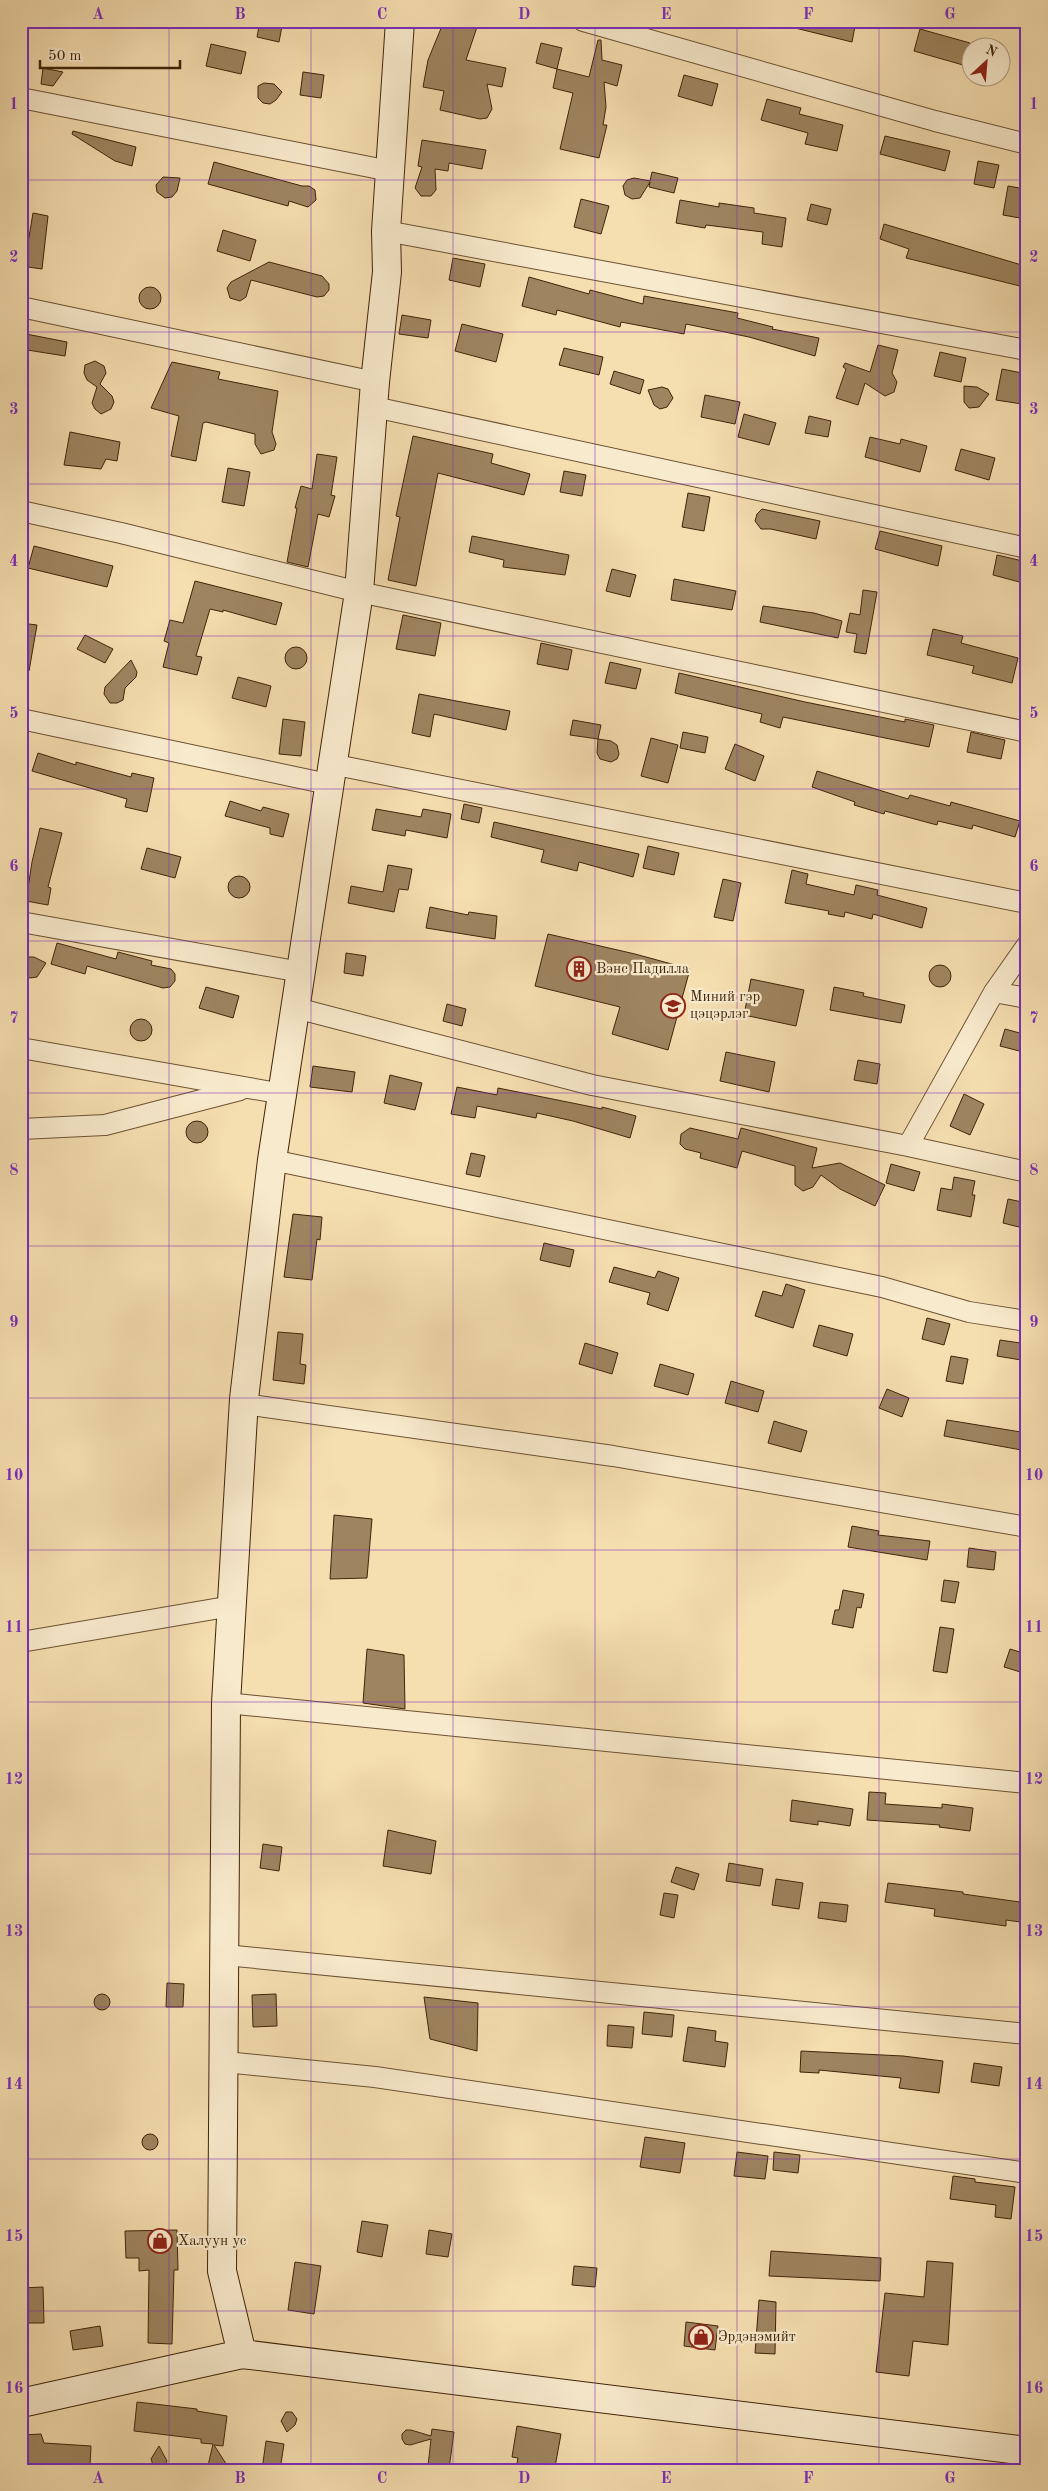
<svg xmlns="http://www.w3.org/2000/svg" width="1048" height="2491" font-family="'Old Standard TT',serif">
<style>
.building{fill:#9e8560;stroke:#402409}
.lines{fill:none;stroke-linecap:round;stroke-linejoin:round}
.street-casing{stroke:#6d5233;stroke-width:22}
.secondary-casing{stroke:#402409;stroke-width:30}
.street{stroke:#f8eacc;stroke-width:20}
.secondary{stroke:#f8eacc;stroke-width:28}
.grid{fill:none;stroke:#7b2cbf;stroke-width:1;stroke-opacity:0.55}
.labels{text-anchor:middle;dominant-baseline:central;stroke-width:4.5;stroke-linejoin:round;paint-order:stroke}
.poi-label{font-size:15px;fill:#402409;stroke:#f8eacc;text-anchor:start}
.neatline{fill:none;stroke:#7b2cbf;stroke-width:2}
.grid-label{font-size:16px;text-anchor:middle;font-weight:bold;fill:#7b2cbf}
</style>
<rect width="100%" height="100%" fill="#f5deb0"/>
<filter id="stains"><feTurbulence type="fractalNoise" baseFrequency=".004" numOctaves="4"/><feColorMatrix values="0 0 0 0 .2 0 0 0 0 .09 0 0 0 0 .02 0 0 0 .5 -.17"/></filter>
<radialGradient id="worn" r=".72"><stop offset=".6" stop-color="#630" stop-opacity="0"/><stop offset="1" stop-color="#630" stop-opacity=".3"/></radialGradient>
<path class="building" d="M260,21H283L279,42L257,37Z
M444,21H479L466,60L506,68L502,87L487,84L492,109L487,118L480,119L440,110L444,91L423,87L428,60Z
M792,21H856L852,42L791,27Z
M920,29L970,43V67L914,51Z
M598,40H601L602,60L622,65L617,86L604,82L606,107L603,125H607L599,158L560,149L573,93L553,88L557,69L589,77Z
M541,43L562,48L557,69L536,63Z
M211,44L246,52L241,74L206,66Z
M43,68L63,72L53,86L41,84Z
M303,72L324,75L321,98L300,95Z
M684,75L718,84L712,106L678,96Z
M264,83L274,84L282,92L276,100L270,104L263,103L258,98V86Z
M767,99L801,108L799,114L843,125L837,151L805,144L808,133L761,120Z
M73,131L136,147L132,166L115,161L72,134Z
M885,136L950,151L945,171L880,154Z
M422,140L486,150L482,169L449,163L448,171L435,169L436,190L431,196H421L415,188L422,167L418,166Z
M978,161L999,165L994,188L974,184Z
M214,162L302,186H309L315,190L316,200L308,207L289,201L288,206L208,184Z
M652,172L678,178L674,193L649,187L650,182L640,198L632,199L625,195L623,186L627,180L634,178L650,181Z
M163,177L180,178L177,191L172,197L165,198L157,192L156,185Z
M1008,186L1025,189L1020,218L1003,215Z
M581,199L609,206L601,234L574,227Z
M680,200L719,207V203L754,208V213L786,218L782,247L762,244L763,232L706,225L705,228L676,223Z
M811,204L831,209L827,225L807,220Z
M33,213L48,216L42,269L21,266V249H27Z
M884,224L1025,266L1020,286L906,258L909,249L880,239Z
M223,230L256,240L250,261L217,251Z
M453,258L485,264L480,287L449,280Z
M269,262L322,276L329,284V290L324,296L317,297L251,280L246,297L240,301L230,298L227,288L231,282Z
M529,277L589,294L590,290L643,304L644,296L738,313L737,318L773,327L772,329L819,338L815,356L749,337L686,324L684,334L621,322L620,327L557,310L556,315L522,306Z
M139 298a11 11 0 1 1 22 0a11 11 0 1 1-22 0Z
M402,315L431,320L428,338L399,334Z
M462,324L503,334L496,362L455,351Z
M21,333L67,342L65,356L21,349Z
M878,345L898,350L892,373L897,382L894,392L885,396L865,383L858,405L836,398L846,369L843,367L845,363L870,372Z
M564,348L603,357L599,375L559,365Z
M940,352L966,358L961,382L934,376Z
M95,361L104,366L106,373L100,384L112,396L114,402L111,409L101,414L95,409L92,403L97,387L87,380L84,373L85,365Z
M172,362L220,372L218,379L278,391L272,432L276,444L274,450L261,454L255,444V434L206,422L203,423L196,461L171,456L179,416L151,408Z
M1002,369L1027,374L1022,404L996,400Z
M614,371L644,380L640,394L610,384Z
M964,386L977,387L989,394L979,407L969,408L964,402Z
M662,387L668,389L673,398L667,407L660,409L654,405L648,390Z
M705,395L740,402L735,424L701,417Z
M744,414L776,423L769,445L738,437Z
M809,416L831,421L828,437L805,433Z
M70,432L120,442L117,461L106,459L101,469L64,465Z
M413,436L493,454L491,463L530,474L524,495L438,473L416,586L388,580L400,517L396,516Z
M870,437L900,444L901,439L927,446L920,472L865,457Z
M961,449L995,458L989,480L955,470Z
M317,454L337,457L331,495L335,496L329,517L318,514L308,567L287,562L297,508H295L301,486L312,489Z
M228,468L250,472L244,506L222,502Z
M564,471L586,475L582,496L560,492Z
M688,493L710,497L704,531L682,527Z
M762,509L820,521L816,539L771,529H761L755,521L757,514Z
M880,531L942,546L938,566L875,549Z
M472,536L569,555L565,575L503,567L504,560L469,552Z
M34,546L113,566L107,587L28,568Z
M997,555L1027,562V584L993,575Z
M612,569L636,575L630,597L606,591Z
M674,579L736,591L732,610L671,600Z
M195,581L282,603L276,625L223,610V612L210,609L196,656L202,657L197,675L163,667L169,643L164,641L170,620L183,623Z
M863,590L877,592L866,654L854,652L857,634L846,632L850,613L860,615Z
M763,606L814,613L842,621L838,638L760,622Z
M403,615L441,623L435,656L396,649Z
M21,623L37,625L29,671L21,670Z
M933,629L963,636L961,643L1018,658L1012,683L972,673L974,666L927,655Z
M85,635L113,649L105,663L77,649Z
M541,643L572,650L568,670L537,664Z
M285 658a11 11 0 1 1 22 0a11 11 0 1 1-22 0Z
M131,660L137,672L136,677L125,688L123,700L117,703H110L104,694L105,687Z
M610,662L641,669L636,689L605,683Z
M679,673L805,702L905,722V719L934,725L929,747L783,717L780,728L760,722L762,714L675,693Z
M238,677L271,686L266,707L232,698Z
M419,694L510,711L506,730L434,714L430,737L412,733Z
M283,719L305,722L301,756L279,754Z
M573,720L601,725L598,739L611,741L617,745L619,754L617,759L611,762L600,759L597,753L598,739L570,735Z
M683,732L708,737L705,753L680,748Z
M971,732L1005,740L1001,759L967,752Z
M651,738L678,745L668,783L641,776Z
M735,744L764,756L755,781L725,769Z
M38,753L76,765V762L131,777L132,773L154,778L147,812L125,807L127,799L32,771Z
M817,771L908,799L910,795L950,806L951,802L1020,821L1015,837L973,825L972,829L938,821L937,825L885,811L884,814L854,805L855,802L812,787Z
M230,801L261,811L263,807L289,814L283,837L270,834V828L225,816Z
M464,804L482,808L479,823L461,819Z
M376,809L421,817L423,809L451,814L447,838L406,830L405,836L372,830Z
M494,822L639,854L633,877L579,862L577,871L541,862L544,850L491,837Z
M40,828L62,833L48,887L51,888L48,905L26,901L32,862Z
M648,846L679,853L674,875L643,868Z
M147,848L181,857L175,878L141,869Z
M388,865L412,869L408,890L399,889L394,912L348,903L351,886L383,892Z
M792,870L808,874L806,884L854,895L856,885L878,890L877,895L927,908L922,928L873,914L872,919L845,912L844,917L828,914L829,911L785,903Z
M228 887a11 11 0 1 1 22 0a11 11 0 1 1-22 0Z
M723,879L741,883L733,921L714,917Z
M430,907L468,915L469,912L497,916L495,939L426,928Z
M548,934L635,954L690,969L668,1050L612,1034L620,1007L535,986Z
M57,943L116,959L118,952L152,961L151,965L171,969L175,974V981L170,987L163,988L87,966L85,974L51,964Z
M346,953L366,956L363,976L344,973Z
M27,957H34L46,963L37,977L30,978L21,972V962Z
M929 976a11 11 0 1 1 22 0a11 11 0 1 1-22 0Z
M751,979L804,990L796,1026L744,1015Z
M206,987L239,996L233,1018L199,1008Z
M834,987L864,993L863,996L905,1005L901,1023L830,1010Z
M447,1004L466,1009L462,1026L443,1021Z
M130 1030a11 11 0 1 1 22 0a11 11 0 1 1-22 0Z
M1005,1029L1027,1035V1053L1000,1046Z
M726,1052L775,1062L769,1092L720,1081Z
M858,1060L880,1064L877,1084L854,1080Z
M313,1066L355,1072L352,1092L310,1087Z
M390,1075L422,1083L415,1110L384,1103Z
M457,1087L497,1095L498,1088L602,1109V1107L636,1116L630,1138L573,1121L537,1113L536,1118L477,1106L475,1118L451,1114Z
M964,1094L984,1104L970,1135L950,1126Z
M186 1132a11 11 0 1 1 22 0a11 11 0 1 1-22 0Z
M690,1128L738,1139L741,1128L817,1148L812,1168L840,1163L885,1185L875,1206L840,1189L821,1175L813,1187L803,1191L795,1185V1166L742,1151L737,1168L700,1158L701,1153L685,1149L680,1144L681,1134Z
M471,1153L485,1156L480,1177L466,1174Z
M891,1164L920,1172L914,1191L886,1183Z
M954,1177L975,1181L972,1195H975L971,1217L937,1210L941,1188L952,1190Z
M1008,1199L1027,1203V1229L1003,1223Z
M293,1214L322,1217L320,1240L317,1239L312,1280L284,1277Z
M544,1243L574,1250L570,1267L540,1260Z
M614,1267L655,1278L658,1271L679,1278L668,1311L647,1304L650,1293L609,1282Z
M786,1284L805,1290L793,1328L755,1316L763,1291L782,1296Z
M927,1318L950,1324L944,1345L922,1339Z
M819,1325L853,1334L847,1356L813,1346Z
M278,1332L303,1334L300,1364L306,1365L304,1384L273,1380Z
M1000,1340L1027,1344V1361L997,1356Z
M585,1343L618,1353L612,1374L579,1364Z
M951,1356L968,1359L963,1384L946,1381Z
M660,1364L694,1374L688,1395L654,1386Z
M731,1381L764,1391L758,1412L725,1403Z
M887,1389L909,1398L902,1417L879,1408Z
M947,1420L1027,1433V1451L944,1436Z
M774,1421L807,1431L801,1452L768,1443Z
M334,1515L372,1519L367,1578L330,1579Z
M852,1526L879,1531L878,1535L930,1541L927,1560L848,1547Z
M969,1548L996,1552L994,1570L967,1567Z
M944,1580L959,1582L955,1603L941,1601Z
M843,1590L864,1594L861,1608L857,1607L853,1628L832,1624L835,1610H839Z
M940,1627L954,1629L947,1673L933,1671Z
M367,1649L404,1655L405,1709L363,1703Z
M1010,1649L1027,1654V1674L1004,1667Z
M869,1792L886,1793L885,1804L942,1808V1804L973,1808L970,1831L939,1827L940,1825L867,1820Z
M792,1800L853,1809L850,1826L818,1821V1825L790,1821Z
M388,1830L436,1841L431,1874L383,1866Z
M263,1844L282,1847L279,1871L260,1868Z
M729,1863L763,1869L760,1886L726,1881Z
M676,1867L699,1874L694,1890L671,1882Z
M776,1879L803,1883L799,1909L772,1905Z
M888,1883L963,1892V1894L1027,1903V1923L1006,1920V1926L934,1916L935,1909L885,1902Z
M664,1893L678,1895L674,1918L660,1915Z
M820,1902L848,1905L846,1922L818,1918Z
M167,1983L184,1984L183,2007H166Z
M94 2002a8 8 0 1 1 16 0a8 8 0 1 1-16 0Z
M276,1994L277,2026L253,2027L252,1995Z
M424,1997L478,2003L477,2051L430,2039Z
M644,2012L674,2015L672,2037L642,2034Z
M608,2025L634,2027L632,2048L607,2046Z
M688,2027L716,2031L715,2041L728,2043L725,2067L683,2061Z
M801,2051L903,2056L943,2061L939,2093L899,2088L901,2078L819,2070V2073L800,2072Z
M974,2063L1002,2067L999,2086L971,2082Z
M142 2142a8 8 0 1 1 16 0a8 8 0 1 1-16 0Z
M645,2137L685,2143L680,2173L640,2167Z
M737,2152L768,2156L765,2179L734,2176Z
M774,2152L800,2155L798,2173L773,2170Z
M953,2176L975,2179V2182L1015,2187L1011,2219L995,2217L996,2205L950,2199Z
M362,2221L388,2225L382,2257L357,2252Z
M177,2230L178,2270H174L172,2344L148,2343L149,2270L139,2271V2258H126L125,2231Z
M429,2230L452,2234L448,2257L426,2254Z
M771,2251L881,2258L880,2281L769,2276Z
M927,2261L953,2263L948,2345L913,2341L909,2376L876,2372L885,2293L924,2297Z
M295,2262L321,2266L314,2314L288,2310Z
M574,2266L597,2268L595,2287L572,2285Z
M43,2287L44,2323H22L21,2288Z
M759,2300L776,2302L775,2354L755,2353Z
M686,2322L718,2326L715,2350L684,2346Z
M100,2326L103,2346L73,2350L70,2331Z
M137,2402L197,2409V2411L227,2416L223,2446L214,2445L230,2470H207L213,2444L201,2443V2439L134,2431Z
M286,2412H292L297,2419L295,2425L287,2432L281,2421Z
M517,2426L561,2434L555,2467L545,2465L544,2470L516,2468L518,2458L512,2457Z
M432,2429L454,2432L449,2469L428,2466L431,2439L410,2445L405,2444L402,2439V2434L406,2430H411L431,2436Z
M41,2434L44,2443L91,2446L90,2465L73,2464V2470H23L21,2435Z
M266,2441L284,2444L280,2470H262Z
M159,2446L167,2461L164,2467L157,2468L153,2465L151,2459Z"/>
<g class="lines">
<defs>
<path id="street" d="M583,21L935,121L1027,144
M21,98L390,171
M386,231L1027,350
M21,307L375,382
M374,407L1027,548
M21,511L121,533L359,592L1027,732
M21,719L328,784
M331,764L1027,903
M21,922L301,972
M994,992L1027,998
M296,1008L592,1085L908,1146L1027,1172
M21,1048L283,1094
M21,1129L105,1125L240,1090
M908,1146L994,992L1027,945
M272,1160L882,1287L969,1312L1027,1321
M244,1404L613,1456L1027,1527
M21,1642L232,1606
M226,1703L1027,1783
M225,1955L1027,2034
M225,2062L375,2077L1027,2173"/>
<path id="secondary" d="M242,2354L222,2271L226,1703L244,1399L272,1160L359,592L375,382L387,272L386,231L400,21
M21,2403L242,2354L1027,2451"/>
</defs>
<use href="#street" class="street-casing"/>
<use href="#secondary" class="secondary-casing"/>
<use href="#street" class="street"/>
<use href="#secondary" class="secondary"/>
</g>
<path class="grid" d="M169,21V2470M311,21V2470M453,21V2470M595,21V2470M737,21V2470M879,21V2470M21,180H1027M21,332H1027M21,484H1027M21,636H1027M21,789H1027M21,941H1027M21,1093H1027M21,1246H1027M21,1398H1027M21,1550H1027M21,1702H1027M21,1854H1027M21,2007H1027M21,2159H1027M21,2311H1027"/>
<defs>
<symbol id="building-ring" viewBox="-11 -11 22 22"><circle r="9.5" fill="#f8eacc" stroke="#8f2418" stroke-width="1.5"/><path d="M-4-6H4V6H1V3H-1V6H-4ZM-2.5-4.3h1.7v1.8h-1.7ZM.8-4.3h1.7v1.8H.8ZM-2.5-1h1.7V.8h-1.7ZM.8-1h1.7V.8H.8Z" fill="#8f2418"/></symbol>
<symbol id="school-ring" viewBox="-11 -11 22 22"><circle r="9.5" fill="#f8eacc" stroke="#8f2418" stroke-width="1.5"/><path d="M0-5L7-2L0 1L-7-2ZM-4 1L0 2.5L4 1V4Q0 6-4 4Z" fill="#8f2418"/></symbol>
<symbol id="shop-ring" viewBox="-11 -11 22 22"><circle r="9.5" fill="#f8eacc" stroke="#8f2418" stroke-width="1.5"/><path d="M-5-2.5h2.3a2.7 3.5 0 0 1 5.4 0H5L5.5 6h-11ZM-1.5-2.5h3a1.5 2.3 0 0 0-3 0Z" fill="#8f2418"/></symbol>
</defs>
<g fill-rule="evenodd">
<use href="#building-ring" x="565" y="955" width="28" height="28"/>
<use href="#school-ring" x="659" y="992" width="28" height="28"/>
<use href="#shop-ring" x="146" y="2227" width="28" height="28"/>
<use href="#shop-ring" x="687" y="2323" width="28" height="28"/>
</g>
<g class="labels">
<g class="poi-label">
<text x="596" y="969">Вэнс Падилла</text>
<text x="690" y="997">Миний гэр<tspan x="690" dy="17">цэцэрлэг</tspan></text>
<text x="178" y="2241">Халуун ус</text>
<text x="718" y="2337">Эрдэнэмийт</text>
</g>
</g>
<rect width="1048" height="2491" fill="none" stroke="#f5deb0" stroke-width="55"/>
<g transform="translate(986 62) rotate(26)"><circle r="24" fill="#f8eacc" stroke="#ae9b7e"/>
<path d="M0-4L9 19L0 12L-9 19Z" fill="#8f2418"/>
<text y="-8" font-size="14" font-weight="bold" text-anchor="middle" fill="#402409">N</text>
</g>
<path d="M40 60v8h140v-8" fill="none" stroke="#402409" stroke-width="2.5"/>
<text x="48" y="60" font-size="15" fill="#402409" stroke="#f8eacc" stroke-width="4" paint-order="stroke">50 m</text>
<rect x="28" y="28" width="992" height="2436" class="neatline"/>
<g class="grid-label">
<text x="98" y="19">A</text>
<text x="240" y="19">B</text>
<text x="382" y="19">C</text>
<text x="524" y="19">D</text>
<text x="666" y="19">E</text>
<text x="808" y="19">F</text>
<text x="950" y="19">G</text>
<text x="14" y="109">1</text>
<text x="1034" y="109">1</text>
<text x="14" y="262">2</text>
<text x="1034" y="262">2</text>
<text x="14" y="414">3</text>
<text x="1034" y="414">3</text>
<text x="14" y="566">4</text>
<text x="1034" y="566">4</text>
<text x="14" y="718">5</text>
<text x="1034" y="718">5</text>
<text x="14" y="871">6</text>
<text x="1034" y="871">6</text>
<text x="14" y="1023">7</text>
<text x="1034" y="1023">7</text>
<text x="14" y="1175">8</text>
<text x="1034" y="1175">8</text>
<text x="14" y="1327">9</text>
<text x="1034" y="1327">9</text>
<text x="14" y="1480">10</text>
<text x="1034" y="1480">10</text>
<text x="14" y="1632">11</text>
<text x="1034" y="1632">11</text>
<text x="14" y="1784">12</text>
<text x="1034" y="1784">12</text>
<text x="14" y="1936">13</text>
<text x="1034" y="1936">13</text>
<text x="14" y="2089">14</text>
<text x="1034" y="2089">14</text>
<text x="14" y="2241">15</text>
<text x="1034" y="2241">15</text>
<text x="14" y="2393">16</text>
<text x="1034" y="2393">16</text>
<text x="98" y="2483">A</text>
<text x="240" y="2483">B</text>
<text x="382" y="2483">C</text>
<text x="524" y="2483">D</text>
<text x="666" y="2483">E</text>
<text x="808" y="2483">F</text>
<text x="950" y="2483">G</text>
</g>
<rect width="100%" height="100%" filter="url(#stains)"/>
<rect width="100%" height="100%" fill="url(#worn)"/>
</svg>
